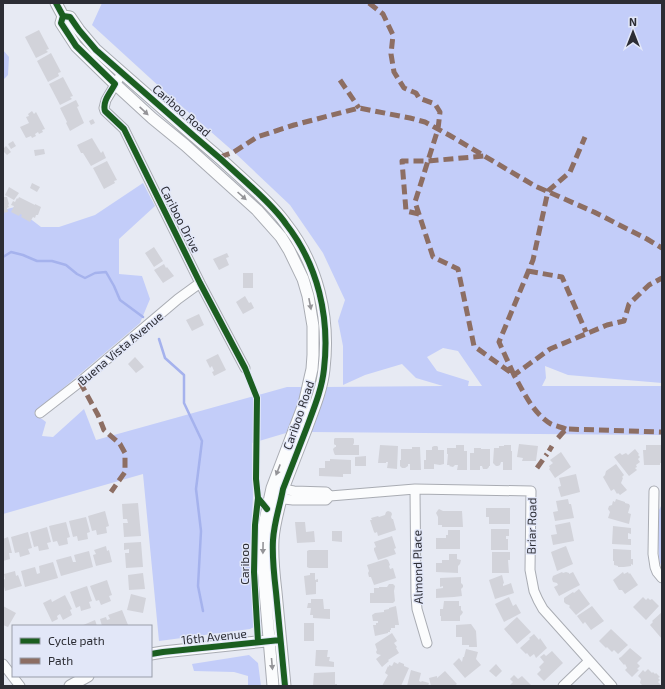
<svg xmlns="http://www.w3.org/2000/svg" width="665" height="689" font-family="'Exo 2',sans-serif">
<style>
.green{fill:#c3cdf9;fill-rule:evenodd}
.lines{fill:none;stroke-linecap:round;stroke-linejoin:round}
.stream{stroke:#a5b2ed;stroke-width:2.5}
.building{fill:#d2d3da}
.minor-casing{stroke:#a9acb3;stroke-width:11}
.tertiary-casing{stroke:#a9acb3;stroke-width:13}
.minor{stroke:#fbfcfd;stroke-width:9}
.tertiary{stroke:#fbfcfd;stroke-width:11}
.quiet{stroke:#8d6e63;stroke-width:5;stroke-dasharray:10 5;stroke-linecap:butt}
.cycleway-casing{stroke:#e2e7f8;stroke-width:8}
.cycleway{stroke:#1b5e20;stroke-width:6}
.oneway{fill:#949498}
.labels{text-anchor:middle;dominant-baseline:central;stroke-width:3;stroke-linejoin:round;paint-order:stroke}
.street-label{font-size:12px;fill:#2c2d34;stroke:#e2e7f8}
</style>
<rect width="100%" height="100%" fill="#e7eaf3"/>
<path class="green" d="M102,3H662V383L568,375L545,366L546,378L542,386H662V435L310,432L325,387L443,386L416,378L402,364L365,375L343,385V346L338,321L345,300L323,253L290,205L234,152L162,89L92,25ZM443,348L458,351L482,386H468L469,381L437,371L427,357Z
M3,50L9,57L8,75L3,80Z
M143,183L155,206L119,239V274L142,276L150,299L140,323L34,413L46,422L42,436L53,437L84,409L96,440L287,387H303L297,407L286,433L252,443L253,497L250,557L256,626L250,629L159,641L143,474L3,514V210L15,207L41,227H59L95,215Z
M662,504V568C656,556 659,524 659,510Z
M249,655L258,663L261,686H248V676L234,672L194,671L192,664Z"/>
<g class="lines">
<path class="stream" d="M3,257L11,252L23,255L37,261H52L66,265L77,274L85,278L95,273L106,272L114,286L120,300L143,317
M159,339L165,358L184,375V403L202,441L196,489L201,531L198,586L203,611"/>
</g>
<path class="building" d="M39,30L49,49L46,50L48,52L36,58L25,37Z
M51,53L61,72L58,73L59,76L48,82L37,61Z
M63,77L73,96L70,97L72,99L60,105L49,84Z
M76,100L79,106L77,107L84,123L70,131L66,123L67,122L60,108Z
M32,111L34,114L36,112L45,129L42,130L43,132L39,134L38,132L35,134L36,136L32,138L31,136L26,138L20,127L29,123L26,117L29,116L28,114Z
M93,119L95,123L91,125L89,121Z
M92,138L101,153L103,151L106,158L91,166L83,153H81L77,145Z
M13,141L16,146L11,149L8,144Z
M6,146L11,152L7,155L3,151V149Z
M44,149L45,154L35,156L34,150Z
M107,161L117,180L114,181L115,183L104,189L93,168Z
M32,183L40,187L37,192L30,188Z
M9,187L19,193L14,200L5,195Z
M3,197H7L9,204L8,205L9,207L7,208L8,212L3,213Z
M19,197L35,205V204L41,207L38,215H36L35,218L33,217L30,222L21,217L22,215L20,214L19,216L11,212L14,206L11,205L13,201L15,202L17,198L18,199Z
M154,247L163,261L154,267L145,253Z
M227,253L229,257L226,258L229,265L219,270L213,259Z
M164,264L166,268L167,267L174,276L163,283L154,270Z
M243,273H253V288H243Z
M245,296L249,303L251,302L254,308L243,314L236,302Z
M199,314L204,325L192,331L186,320Z
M218,354L226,370L214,376L212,372L214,371L212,366L210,368L206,360Z
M135,357L144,367L136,373L128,364Z
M335,438H353L354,439V443L353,445H359V455H335L334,453L333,449L335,447H336V445H335L334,444V439Z
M519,444L538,446L536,461H522L523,458L517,457Z
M380,445L398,446L397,469L387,468L388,462H386V463H378Z
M456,445H464V451H467V470H457L458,465H455L453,467L449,466L450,465H447L448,454H447V448H456Z
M504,445H511V451H512V470H503V462H501L500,465L498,466H496L493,463L494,448H499V446H504Z
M646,445H662V463H660V465H644L643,450H646Z
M434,446H437L438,447V450H444V464L440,465L434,464V469H424V460H426V450H432V447Z
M412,447H420L421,470H410V464H408V466L405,468H402L400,466V460H401V449H412Z
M474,448H481V449H490V466H489V467L487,469H483L482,466H480V470H470V453H474Z
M635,449L639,454L638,455L640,457L638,459L640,462L636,465L637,467L635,468L637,470L629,476L614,457L620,453L622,455L626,453L628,455Z
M561,452L571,467L555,478L549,469L550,468L549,466L553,463L550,460Z
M366,456V466H355V457Z
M330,459L351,460V474H343V477L319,476V468H325V461H330Z
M616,464L624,475L622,477L623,478L621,483L627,490L620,495L618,493L617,494L614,489L611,491L603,477L605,475L606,471Z
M576,474L580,492L561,497L558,487L561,486L559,478Z
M568,499L569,504H571L574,518L555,521L553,512L558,511L556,501Z
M616,499L625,502V503L629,504L630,506L628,513L631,514L629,524L608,518L610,512L608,509L609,506L612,505L613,501L615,502Z
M138,503L141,536L124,537L123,523H128L127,519H123L122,504Z
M486,508H510V524H489V517H486Z
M439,509L443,511H462L463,527H442V525H438V517L436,513L438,510Z
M105,511L109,526L106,527L107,533L97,535L96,530L92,531L88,516Z
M388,511L391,512L392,514L391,517L392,519H393L396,530L378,536L377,532L375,533L374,532L370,520H372L371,518L378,516L379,517L385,515L386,512Z
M86,517L90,532L87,533L88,539L78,541L77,536L73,537L69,521Z
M66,522L70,537L67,538L68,544L59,546L57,541L53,542L49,526Z
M295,522H305L306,532L314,531L315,542L297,543Z
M570,522L574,541L553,545L551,535L557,534L555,525Z
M613,526L631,528V534L628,533V539H631V545L612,544Z
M47,527L51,542L47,543L49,549L39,551L38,546L34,547L30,532Z
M491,529H509V536H506V539H508V550H491Z
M448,530H460V549H436V538H446V535H448Z
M332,531H342V542L332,541Z
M28,532L32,548L28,549L30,554L20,557L19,552L15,553L11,537Z
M392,536L396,548L394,549L396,554L378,560L374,550V548L376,547L374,542Z
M8,537L12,553H9L10,559L3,561V539Z
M141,542L143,567L126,568L125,553H129V549L124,550V543Z
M106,546L107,551L109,550L112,562L96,566L93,555L96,554L94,550Z
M566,546L573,564L557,571L551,552Z
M613,549L631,550V559H633V565L631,564V566L624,567H618V566L614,565V561H613Z
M309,550H328V568H309L307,567V551Z
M89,551L93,567L61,576L56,560L71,556L73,562H76L74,555Z
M492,552H510V560H508L509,573H492Z
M449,554H457V559L461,560L460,564L458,566V573L436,572V563H442V560H449Z
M386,559L388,560L390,565L389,566L390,569L393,568L396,578L374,585L371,577H369L368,573L369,571L367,565Z
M53,562L58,578L25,587L21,571L35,567L37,574L40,573L39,566Z
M15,571L16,576L18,575L22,586L5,591L3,582V580L5,579L4,574Z
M562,572L563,573L566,572L569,573V574L573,572L580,585L559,596L554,587L558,585L557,583L553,582L552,579L553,576Z
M623,572L624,574L628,572L629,574L630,573L638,585L625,594L622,590H619L613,580Z
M143,573L145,589L129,590L128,575Z
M310,573H315V580L318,579V582H316V594L306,595L304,576L310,575Z
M502,575L504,583L503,584V586L511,583L514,593L495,599L489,580Z
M461,577V583L463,585V587L461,589L462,596L454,597L436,598V589L443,588V586L440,587V578Z
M107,580L112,595L109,596L111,601L101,605L99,600L96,601L90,586Z
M389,584H393L395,586L394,591L395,601L393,603H370V593H374V588H379V587H387Z
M87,586L92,601L89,602L91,608L81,611L80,606L76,608L70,592Z
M579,589L590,604L576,615L569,607L570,606L569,605L566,604L564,602V598L573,592L574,593Z
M131,594L146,598L143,613L127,610Z
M65,595L72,609L70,610L72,615L63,620L60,614L57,616L58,619L52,622L43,603L51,599L52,602Z
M509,597L513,606L516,604L521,613L504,622L495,604Z
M643,597L646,600L648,598L650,600L652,599L659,606L646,620L633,607Z
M311,599H323L324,609H330V619L313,618V615H310L311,608H307L308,603H311Z
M444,601H459V606H461V610L463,612L462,614L460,616V621H441V616H440V609H443Z
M3,606L16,613L8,627L3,625Z
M396,606L399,625H395V628H391V630H390V632H388V633L375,636L373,625H376V623H378V621H373L372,615L375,613L384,612V610L389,609V608Z
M592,606L604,621L591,630L585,622L583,624L577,616Z
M122,610L128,625L125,626H102L100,619L106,617L107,620L110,619L108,615Z
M662,612V639L650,625L653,622L652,621Z
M517,617L531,632L517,644L504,629Z
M95,620L97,626H81Z
M304,623H314V641H304Z
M471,624L476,631L477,647H469V645H462V637H456V625Z
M611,629L628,645L618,654L614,650L612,652L607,647L606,648L599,641Z
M392,633L397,641L394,643L397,647L396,648L399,653L388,660L389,661L382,667L376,659L381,655L377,654L376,652L377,650L375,644Z
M534,634L539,640L540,638L547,648L536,658L534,654L530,657L527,653L526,654L520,648L530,639L529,638Z
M630,648L642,658L637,663L640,666L637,669L639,670L632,677L625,670L627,668L625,664L624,665L619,659V658L621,657Z
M466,649L478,652L476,659L481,665L465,678L453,664L459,658L462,662L463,657H464Z
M316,650H328L327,657H330L329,661L334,662V667L315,666Z
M552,651L563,663L544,681L537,674L541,670L539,667L544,662L540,657L544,654L546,656Z
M394,662L398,664L399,662L404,664V666L409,668L401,686H382L388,675L385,673L388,666L389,667V665L392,666Z
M496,664L502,671L496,677L489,671Z
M648,669L652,673L653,672L655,674L656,673L660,677L658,678L660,680L658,682L661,685L660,686H641L642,685L640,683L641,679L638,676L643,670L645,672Z
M411,670L421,673L419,681L421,682L422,681L429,683L428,686H407Z
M445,671L457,684L454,686H431L429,678L437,676V678Z
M335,672V684H337V686H313L314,673Z
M514,675L518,679L522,676L532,686H509L513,682L510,679Z"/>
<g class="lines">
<defs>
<path id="minor" d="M122,73L106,100L104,108L105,111L124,129L200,283L245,368
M40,413L80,382L178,299L200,283
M277,488L294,491L326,492L330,496
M415,489L416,596L417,609L427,643
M654,491L653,554L655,567L657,572L662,578
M275,498L293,500H326L330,496L415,489L531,491L530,570L534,591L538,600L543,609L612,686
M3,664L20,686
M563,686L589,661"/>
<path id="tertiary" d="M56,3L63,16L61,23L76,46L115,84L152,118L185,145L257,210L281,237L289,250L303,279L308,296L313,326V355L312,369L304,404L272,488L264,525L263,567L273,686
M63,16L70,17L79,30L96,50C129,79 162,108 194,136C212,151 229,166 246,182C260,195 275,208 286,224C318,265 330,317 324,369C322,389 314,408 307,427C299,448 291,468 283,489C280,506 274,522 273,540C272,557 274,575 276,592C279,623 282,655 285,686
M151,654L163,652L276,640
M70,686L88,676"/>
</defs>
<use href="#minor" class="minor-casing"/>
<use href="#tertiary" class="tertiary-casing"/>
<use href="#minor" class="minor"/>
<use href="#tertiary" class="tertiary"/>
<path class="quiet" d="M369,3L383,14L393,35L391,54L394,72L404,88L416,93L419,98L435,104L440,112L438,129L415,202L433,257L458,269L474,346L514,375
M340,80L359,108
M220,157L234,152L257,137L294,125L359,108L410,118L425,122L449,135L535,186L594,212L647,239L662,248
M419,214L406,211L402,161H428L484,156
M528,271L562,277L586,332
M514,375L499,342L533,260L548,191L570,172L585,137
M80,382L98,415L104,430L120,444L125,453V472L111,492
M566,429C561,427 555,426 551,424C533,413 524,393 514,375L550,349L607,325L624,321L629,304L649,285L662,278
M558,438L566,429L662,432
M549,451L552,446
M537,468L547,454"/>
<defs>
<path id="cycleway" d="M56,3L63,16L61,23L76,46L115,84C111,92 102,101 105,111L124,129L200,283L245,368L257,398L256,479L258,498L267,509
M63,16L70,17L79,30L96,50C129,79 162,108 194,136C212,151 229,166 246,182C260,195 275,208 286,224C318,265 330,317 324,369C322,389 314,408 307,427C299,448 291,468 283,489C280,506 274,522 273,540C272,557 274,575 276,592C279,623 282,655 285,686
M258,642L254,572L255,525L258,498
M151,654L163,652L280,640"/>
</defs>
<use href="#cycleway" class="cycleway-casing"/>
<use href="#cycleway" class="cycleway"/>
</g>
<defs><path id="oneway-solid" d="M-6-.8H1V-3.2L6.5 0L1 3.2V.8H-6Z"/></defs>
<g class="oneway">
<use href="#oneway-solid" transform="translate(144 111) rotate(43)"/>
<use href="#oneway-solid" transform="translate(242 196) rotate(42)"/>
<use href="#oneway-solid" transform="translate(310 304) rotate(79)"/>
<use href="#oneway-solid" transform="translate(278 470) rotate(111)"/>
<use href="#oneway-solid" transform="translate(263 548) rotate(91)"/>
<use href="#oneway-solid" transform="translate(272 664) rotate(85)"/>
</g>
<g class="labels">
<g class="street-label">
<text transform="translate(182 110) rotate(41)">Cariboo Road</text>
<text transform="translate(181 219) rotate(63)">Cariboo Drive</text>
<text transform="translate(120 348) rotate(-40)">Buena Vista Avenue</text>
<text transform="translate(298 415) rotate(-71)">Cariboo Road</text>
<text transform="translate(531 526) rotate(-89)">Briar Road</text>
<text transform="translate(244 564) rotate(-90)">Cariboo</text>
<text transform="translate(417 567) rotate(-91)">Almond Place</text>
<text transform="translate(214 636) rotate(-6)">16th Avenue</text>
</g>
</g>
<rect width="665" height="689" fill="none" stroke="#2c2d34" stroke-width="8"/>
<rect x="12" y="625" width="140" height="52" fill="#e2e7f8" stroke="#999daa"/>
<rect x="20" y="638" width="20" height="6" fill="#1b5e20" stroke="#999daa"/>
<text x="48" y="645" font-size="12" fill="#2c2d34">Cycle path</text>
<rect x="20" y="658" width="20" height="6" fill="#8d6e63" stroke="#999daa"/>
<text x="48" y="665" font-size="12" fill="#2c2d34">Path</text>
<g transform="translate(633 32)" stroke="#e2e7f8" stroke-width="3" paint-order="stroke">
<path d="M0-3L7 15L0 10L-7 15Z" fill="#2c2d34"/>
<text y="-6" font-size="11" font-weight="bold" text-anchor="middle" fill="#2c2d34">N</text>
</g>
</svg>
